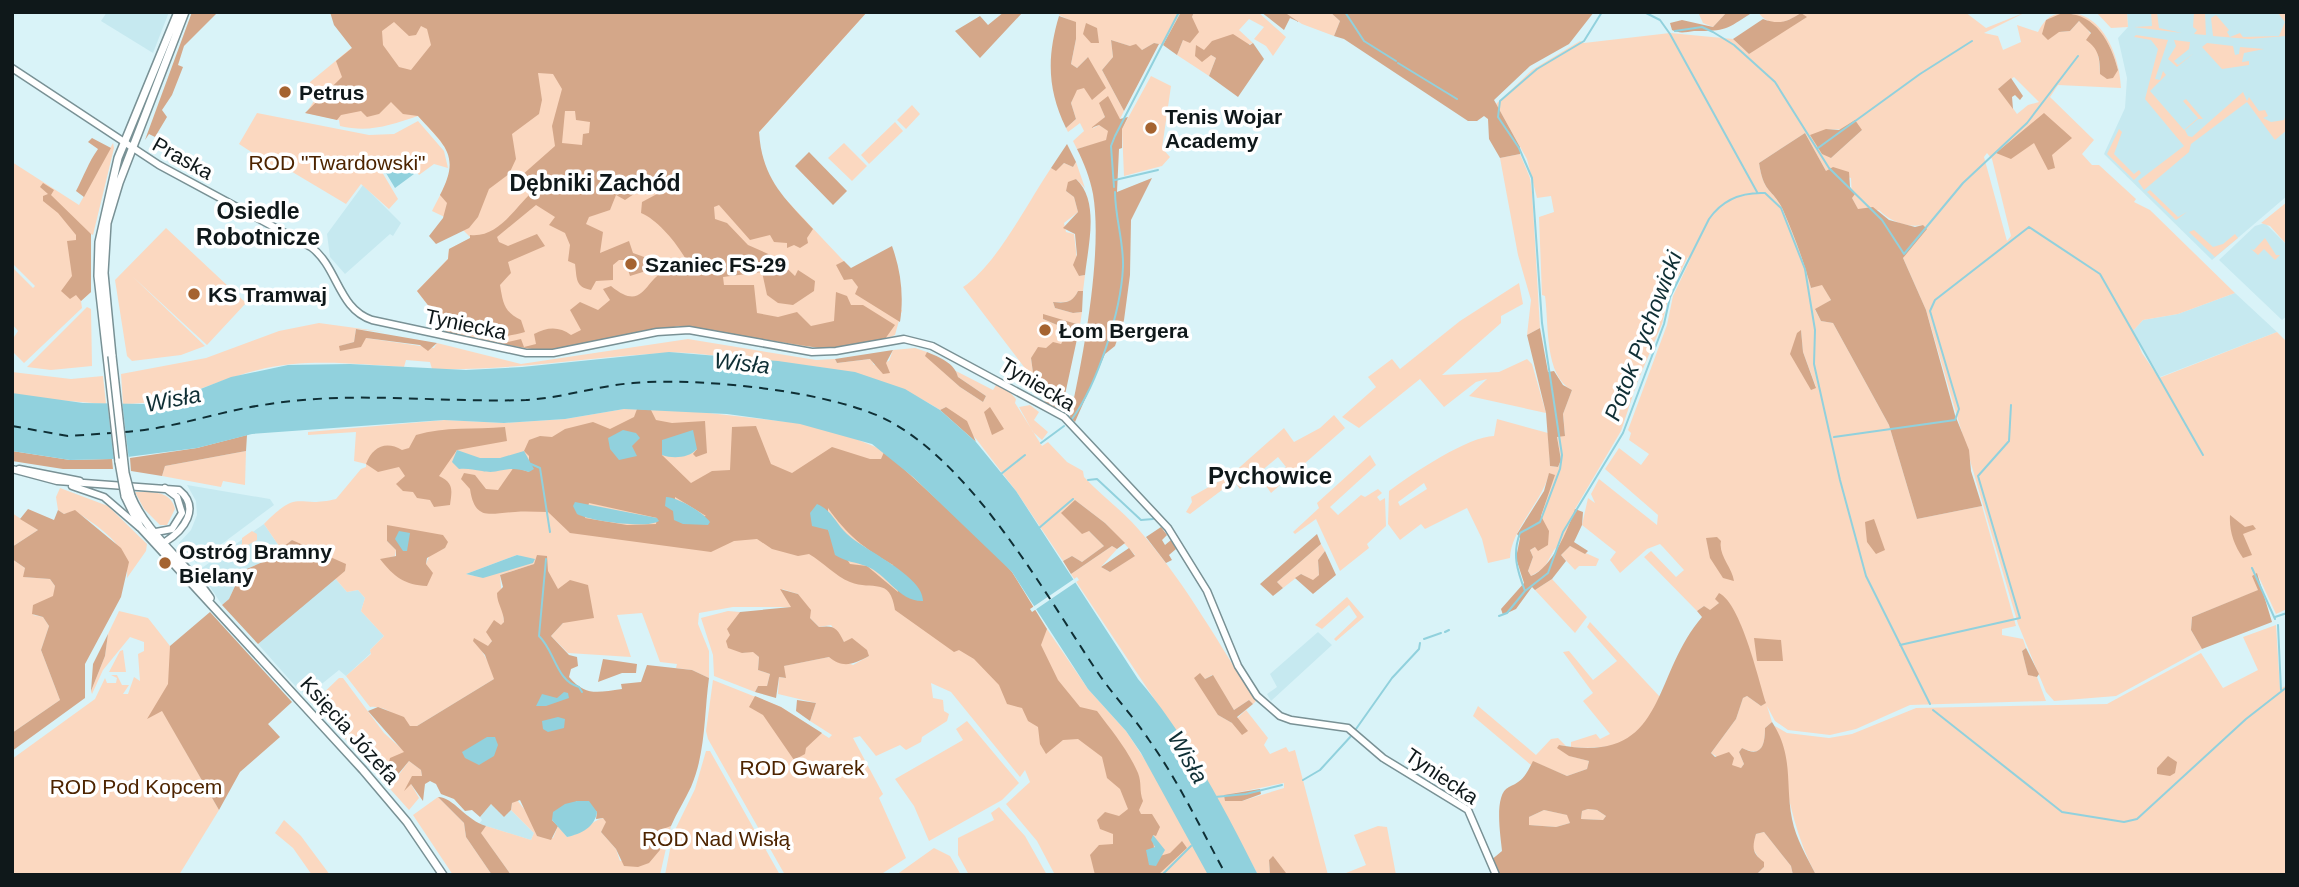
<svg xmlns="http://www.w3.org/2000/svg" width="2299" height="887" font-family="Helvetica,sans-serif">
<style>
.built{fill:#c6e9f0}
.green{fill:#fbd8c0;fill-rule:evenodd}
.forest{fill:#d4a789;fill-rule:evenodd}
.water{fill:#91d1dd}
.pier{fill:#d9f3f8}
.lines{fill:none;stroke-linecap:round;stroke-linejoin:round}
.stream{stroke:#91d1dd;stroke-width:2}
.ferry{stroke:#0f2f35;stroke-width:2;stroke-dasharray:9 7;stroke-linecap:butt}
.tertiary-casing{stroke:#799195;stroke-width:9}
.secondary-casing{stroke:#799195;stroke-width:10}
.tertiary{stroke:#fff;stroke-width:6}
.secondary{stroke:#fff;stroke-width:7}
.secondary-bridge-casing{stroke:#799195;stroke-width:10;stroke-linecap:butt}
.secondary-bridge{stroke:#fff;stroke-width:7}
.poi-dot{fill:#a56330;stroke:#fff;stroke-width:2.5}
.labels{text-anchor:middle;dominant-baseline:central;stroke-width:7;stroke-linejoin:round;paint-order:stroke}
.poi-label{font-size:21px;font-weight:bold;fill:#0f181a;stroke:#fff;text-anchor:start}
.street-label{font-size:21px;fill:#0f181a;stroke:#fff}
.park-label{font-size:21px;fill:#4d2400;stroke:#fff}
.neighbourhood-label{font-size:23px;font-weight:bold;fill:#0f181a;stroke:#fff}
.water-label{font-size:23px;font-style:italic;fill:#0f2f35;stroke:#fff}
.quarter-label{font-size:24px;font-weight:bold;fill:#0f181a;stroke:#fff}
</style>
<rect width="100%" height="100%" fill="#d9f3f8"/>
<path class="built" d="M107,12H169L153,53L101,21Z
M2127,12H2287V196L2212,260L2104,154L2125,108L2127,78L2118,38L2128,27Z
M363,185L401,223L393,236L390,234L345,274L330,257L327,234Z
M2265,223L2287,245V316L2282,320L2219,260L2255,226Z
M2235,293L2277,332L2160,377L2133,331L2143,320L2178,314Z
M187,485L270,499L274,505L196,563L179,543L191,530L197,515L196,501Z
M264,524L281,549L265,561L242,571L229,599L222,605L199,570Z
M334,577L347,592L358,590L365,598L361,611L384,636L370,650L371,653L346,676L339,670L308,695L297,688L258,644Z
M1318,632L1332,645L1271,701L1267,694L1277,687L1270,674Z
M491,804L504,817L511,810L534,833L531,840L479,824L482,820L480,817Z"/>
<path class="green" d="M395,12H867L759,132L760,153L773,186L888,308L902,310L895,335L885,339L802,347L679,326L533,351L446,334L445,327L417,291L448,259L449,249L471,238L455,222L432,211C460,158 457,159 418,116C390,125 370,133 340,126L339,120L306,113L314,101L309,91L310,82Z
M1060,12H1181L1163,45L1154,43L1142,50L1111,40L1113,57L1102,70L1124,111L1120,119L1100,104L1105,117L1092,129L1099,125L1109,131L1106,141L1077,149L1073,141L1084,131L1080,123L1068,132L1066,128L1076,119L1071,103L1076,90L1084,87L1088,57L1077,68L1071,64L1076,39V23L1059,15Z
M1194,12H1258L1286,37L1273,56L1266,46L1254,39L1264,27L1249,19L1239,30L1253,43L1211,55L1216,58L1209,76L1177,55Z
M1283,12H1330L1340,21L1334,36L1302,24Z
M1698,12H1727L1713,27L1703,23Z
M1758,12H1965L1986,28L2026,12L1984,33L1998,36L2003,50L2021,42L2017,25L2038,32C2044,21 2048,15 2062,13C2102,8 2120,56 2121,88L2058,85L2050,97L2094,140L2082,154L2092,165H2099L2136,199L2134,202L2150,210L2235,293L2178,314L2143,320L2133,331L2142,353L2159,378L2277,332L2287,342V609L2276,614L2257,573L2259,590L2192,617L2191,630L2202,649L2116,696L2054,701L2046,692L2018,624L1926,310L1903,258L1923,225C1907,228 1889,221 1879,210H1858L1852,198L1851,178L1826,171L1805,133L1759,163C1764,195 1772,187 1783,210C1794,235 1804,261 1811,288L1822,284L1831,300L1815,310L1821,321L1833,323L1889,425L1917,519L1982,506L2016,626L2002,629V635L2023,639L2026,648L2022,651L2028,674L2037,677L2046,701L1910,705L1856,729L1830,735L1788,730L1775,721L1767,706L1772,722L1765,728C1765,747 1761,757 1742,748L1739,752L1744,764L1741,768L1736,769L1711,753L1736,719L1743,698L1747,696L1761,706L1765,703L1747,647L1719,603L1710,611L1704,606L1697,611L1644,557L1651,551L1676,577L1684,570L1663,547L1660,544L1647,549L1620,573L1610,560L1616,552L1582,525L1588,498L1595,503L1591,494L1599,479L1657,525L1658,515L1605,469L1619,448L1641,465L1649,454L1629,440L1631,433L1628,430L1667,325L1673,296L1690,260L1688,257L1669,295L1662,324L1637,383L1621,431L1575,509L1565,538L1554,550L1544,568L1531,576L1528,571L1533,557L1530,550L1535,547L1541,516L1554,476L1549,474C1541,503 1511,530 1510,558L1488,563L1482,539L1467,508L1425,529L1421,524L1400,540L1388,524L1389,491C1413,473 1469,436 1494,436L1497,419L1548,433L1550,466L1558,467L1561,460L1557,436L1565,435L1563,414L1572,390C1544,376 1549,324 1545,296L1542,295L1539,217L1554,212L1551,196L1537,198L1527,159L1496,104L1532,70L1580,41L1584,43L1670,33L1733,39L1749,54L1801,13C1787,23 1770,29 1758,12ZM2069,13C2097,21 2111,41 2118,70L2100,74C2100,56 2095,32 2079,21L2070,31L2059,32L2051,18ZM2014,77L2039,102L2028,105L2017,114L1999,88ZM1826,129L1862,130L1831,158ZM1987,153L1992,159L2011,236L2007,241L1984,157ZM1801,330L1803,352L1816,387C1792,373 1797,354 1801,330ZM1424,483L1427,489L1400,506L1398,502Z
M2096,12H2127L2128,27L2111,28Z
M2151,12H2157L2159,28L2182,33L2134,27L2152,26Z
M2194,12H2205L2206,35L2194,34L2197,30L2193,27Z
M2277,12H2287L2286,36L2249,39L2213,36L2211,18L2216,15L2229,30L2227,32L2230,37L2240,33L2243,37L2279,36L2285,22Z
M2136,35L2168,40L2155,79L2160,80L2163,71L2166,75L2150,91L2184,130L2198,118L2183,101L2186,99L2203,119H2198L2185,130L2188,136L2192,137L2243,92L2247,101L2249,97L2259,111L2265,110L2268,116L2263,118L2271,122L2284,120L2286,114L2287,130L2275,140L2247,102L2191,144L2189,152L2144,190L2138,181L2184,146L2145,99L2158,49L2151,40L2134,37Z
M2174,40L2190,42L2189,49L2174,61L2178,65L2194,53L2177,67L2168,59L2176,46Z
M2207,43L2233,46L2235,55L2239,54L2240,47L2264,49L2244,53L2242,62L2249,61V65L2222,69L2202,47Z
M1151,76L1171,86L1162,148L1170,157L1162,166L1124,176L1122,129Z
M912,105L920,114L906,129L897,120Z
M257,113L369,135L394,134L418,121L444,151L448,168L434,164L419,175L406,157L382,172L398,199L389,209L361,184L346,204L284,167L281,171L239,144Z
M895,122L903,131L869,164L861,155Z
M2119,129L2122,132L2114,154L2134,174L2139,170L2141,173L2134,180L2107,154Z
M113,143L114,148L93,235L91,234V292L81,301L82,308L24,363L12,351V340L18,331L12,324V267L33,288L35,286L12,263V162L79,205Z
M844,143L867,166L852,181L828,158Z
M1520,154L1530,178L1532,192L1540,328L1527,335L1531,300L1518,255L1500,158Z
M1076,162L1085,188L1076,179L1066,191L1074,197L1078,212L1064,223L1066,232L1074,234L1079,276L1085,275L1083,291H1078C1072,304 1066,302 1053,302L1055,308L1073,313L1082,312L1080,325L1043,315V319L1062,327L1068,333L1061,344L1046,348L1031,358L1034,380L963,287C996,266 1028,202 1051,168L1056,170L1064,163L1073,167Z
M2150,190L2178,217L2187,212L2176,220L2147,192Z
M2287,202V245L2270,226L2261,223Z
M166,228L246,303L207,345L132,276L205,346L181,355L132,361L127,356L115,280Z
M2194,230L2213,247L2223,244L2235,234L2238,238L2215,257L2189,232Z
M2265,238L2276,255H2280L2275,260L2264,249L2258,255L2251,249L2254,250Z
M1519,283L1523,304L1501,316V323L1442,375L1499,372L1527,359L1532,364L1546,413L1469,396L1487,379L1476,382L1444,407L1420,379L1359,428L1342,417L1376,387L1368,377L1392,359L1400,369L1460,321Z
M87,307L91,309L92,366L51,370L27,367Z
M319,323L385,332L356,329L354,342L340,346V351L366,338L434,348L437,343L521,364L688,339L816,360L835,359L837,363L871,359L874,365L889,361L893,350L915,348L927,352L926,356L960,387L983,402L986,396L958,377L956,371L993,390L996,385L1006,388L1016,399L1015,403L1042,446L1048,442L1067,462L1083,471L1084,477C1104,498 1127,514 1145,537C1188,587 1220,646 1256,701L1253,704L1249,700L1234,710L1212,675L1205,679L1218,715L1232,723L1246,710L1268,738L1264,745L1270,754L1286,747L1289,752L1295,750L1328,875H1286L1269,860L1270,875H1258L1195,760L1071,574L1112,546L1117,549L1101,567L1110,572L1135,555L1105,523L1075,500L1089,531L1104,546L1082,562L1072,556L1063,561L1016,491L977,440L946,407L940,410C878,370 812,365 741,359C717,357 690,351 666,353C587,357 511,371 432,369L430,362L406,360L404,367C357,364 305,358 258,370C209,382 176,404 123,404L121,374L206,358L279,331ZM1284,783V788L1242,801L1225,795Z
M12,372L71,379L103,376L106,404L30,398L12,393Z
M1030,405L1039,412L1034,420L1048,432L1042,440L1033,432L1019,407Z
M624,409L682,410L798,423L844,434L907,460L1047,629L1088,689L1126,731L1151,769L1209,875H1055L1037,841L1006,804L1030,782L1025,770L1020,777L951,692L931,683L933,698L943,700L944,711L949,714L947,721L922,737L921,742L906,750L900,745L876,756L860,736L853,738L883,794L879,798L906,858L880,875H785L708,739L706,731L713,680L781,707L829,738L832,735L810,721L816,703L778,694L779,677L785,678L783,666L829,657L853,665L869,656L844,642L831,625L819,627L810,618L798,594L782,589L792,607H733L699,613L698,624L709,651V678L692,670L676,668L677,664L660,662L642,613L617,615L631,657L568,653L551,636L563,623C559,593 558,582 536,560L534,564L500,575L504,622L488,647L475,639L495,674L494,679L417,726H410C400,717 384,705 370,707L346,676L371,654L370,650L384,636L361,611L365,598L358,590L347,592L334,577L345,571L292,540L281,549L264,524C300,487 296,509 336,499L361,469L366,467V464L354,461L356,432L308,435V432L445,420L504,423L565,419ZM387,525L445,548L430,554L426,564L380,560L395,556L396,550L387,541ZM517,555H520C506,571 488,581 466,574Z
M1334,415L1345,428L1271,493L1266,486L1286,467L1278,457L1240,489L1234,481L1190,514L1186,512L1192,502L1191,497L1232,474L1284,428L1294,442L1320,428Z
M246,451L245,485L223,481L221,487L162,476L165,466Z
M1370,455L1376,465L1330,507L1338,515L1361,495L1365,497L1378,489L1382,493L1377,497L1380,501L1385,498L1386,526L1367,544L1369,548L1340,571L1316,519L1295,534L1293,532L1319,508L1317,503Z
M60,488L108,506L147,544L146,551L127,578C130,545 100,528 75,511L64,514L58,510L56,497Z
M135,492C151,492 171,490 175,509L167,525H160L144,509Z
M12,513L38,530L12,547Z
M252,531L257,534V540L232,554L242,544V538Z
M1321,544L1325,551L1318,560L1319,575L1313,581L1301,574L1283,588L1277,582Z
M1570,546L1599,559L1596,566H1579L1575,570L1561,555Z
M12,559L25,568L24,577L50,579L55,586L54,596L33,615L43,617L49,626L41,650L60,700L12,733Z
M1552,579L1587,617L1575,633L1535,590Z
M1347,597L1364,617L1336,641L1334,639L1357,617L1349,605L1322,629L1315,625Z
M119,611L148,618L170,646L175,682L162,710L219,810L179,875H12V759L95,699L105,678L107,683H116L117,678L111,675H117L122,685H129L123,694H128L134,677L140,681L138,654L144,651V642L130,637L103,670L92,694L91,691L105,656L108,634Z
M728,611L740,612L737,619L742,653L753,651L759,657L758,670L770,674L767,686H758L755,692L714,676L713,655L701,618Z
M1590,622L1660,697C1654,708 1648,721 1640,731C1626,748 1592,749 1571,747V742L1596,734L1600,739L1610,734L1583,701L1593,693L1563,652L1569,651L1593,680L1617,661L1587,627Z
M2276,625L2280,689L2287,685V875H1816C1791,828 1785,779 1775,726L1787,733L1829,738L1852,734L1916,708L2107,704L2201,653L2223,688L2258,670L2243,637Z
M123,650L126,672H109L120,651Z
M339,678H343L384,733L405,752L400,756L398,776L409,761L421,770L422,776L411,784L419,798L409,810L313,703Z
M1478,706L1536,755L1551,739L1558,738L1566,746L1559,745L1570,756L1589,761L1587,769L1567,776L1534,762L1531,765L1473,716Z
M967,721L1019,783L1002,800L929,841L914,806L895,779L963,740L956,729Z
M706,751H710L780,875H665L673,834L695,789Z
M438,797L464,823L466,837L492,875H453L413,815Z
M517,800L529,815L537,836L553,838L558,826L567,837C582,834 591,821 603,818L607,822L601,832L616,849L620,861L654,855L660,850L663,828L671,826L660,875H511L480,832L486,826L531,840L534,833L511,810L512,803Z
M999,807L1025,836L1047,875H969L958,855V838L994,820L991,813Z
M1588,809L1597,810L1606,816L1603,820L1581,819L1582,811Z
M1544,810L1568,815L1570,823L1556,827L1529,825V817Z
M284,820L301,836L330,875H312L293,848L275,833Z
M1378,826L1387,827L1396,875H1341L1366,865L1354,835Z
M1764,832L1791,866L1793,875H1756L1764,867L1752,847L1756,834Z
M934,848L950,856L961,875H896Z"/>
<path class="forest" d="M192,12H218L184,46L178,65L183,67L172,95L162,110L167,117L155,137L149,134L145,140Z
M330,12H867L759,132C762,178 783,197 813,229L807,238L808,243L800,248L794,245L787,248V243L774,242L770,235L750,240L719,205L714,207L715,219L727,223L748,245L775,257L795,276L798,270L815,281L814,291L793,305L778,303L767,295L762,272L723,277L724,285H754L757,313L778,317L797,312L811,326L834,321L836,292L847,296L851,305H863L895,325L885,339L825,349L679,326L544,351L489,342L504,343L521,339L524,347L536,344L534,334C547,327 559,326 571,335L581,330L570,310L580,302L598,310L610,300L603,289L611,286C646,315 644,275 669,270C677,268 682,272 690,268C683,250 659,220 641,213L642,202L657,194L656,191L640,190L625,200L616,195L610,210L589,217L586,224L603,232L600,253L629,241L633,253L647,258L646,271L630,276L625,260H619L613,265V280L596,281L591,290C575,287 577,278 575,264L568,261L570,245L565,233L549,225L555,217L536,205L497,237L499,242L508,246L537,234L545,246L508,262L511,273L500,285C503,303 504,312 521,320L525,332C500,339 485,338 461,329L456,336L446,334L445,327L417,291L448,259L449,249L470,238V235C498,238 513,210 532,192L520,180L521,176L555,146L552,126L562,89L553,74L538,73L542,100L539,114L512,134L516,159L509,174L489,189L478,217L469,228L436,244L429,236L443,218L447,203L440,195C461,155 445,146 418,116L403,114L391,102L379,114L367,117L361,111L341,115L337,120L305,113L342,77L336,61L352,48L334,25ZM394,22L409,36L416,35L421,26L427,29L431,45L411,70L399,67L383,45L382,31ZM565,111H575L576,120L590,122L589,133L583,134L582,145L562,143Z
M1004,12H1023L980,58L955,31L980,16L988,25Z
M1181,12H1194L1192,17L1199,32L1190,43L1183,40L1177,55L1163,45Z
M1261,12H1284L1299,22L1290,18L1284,30Z
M1330,12H1594L1569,44L1530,66L1494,100L1520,147V154L1500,158L1489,139L1488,119L1484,116L1477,121H1468L1344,39L1334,36L1340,21Z
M1727,12H1753C1725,30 1727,31 1694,31C1686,32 1680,34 1672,30L1670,23L1682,20L1713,27Z
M1801,13L1807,17L1749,54L1733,39L1763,19C1779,25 1787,22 1801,13Z
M2060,14C2093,10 2111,41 2118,70L2113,78L2107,79L2100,74C2100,59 2099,49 2086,40L2091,33L2079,21L2070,31L2059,32L2048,40L2042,34L2046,20Z
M1059,16L1076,22V39L1071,64L1077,68L1088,57L1106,88L1092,100L1084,88L1077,90L1071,103L1076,119L1066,128C1047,89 1047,56 1059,16Z
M1086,23L1097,28L1099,43H1091L1083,34Z
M1233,34L1250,45L1253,43L1264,59L1238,97L1209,76L1216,58L1211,55L1202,62L1195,56L1196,45L1204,50L1212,41Z
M1111,40L1130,46L1136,44L1142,50L1154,43L1159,44L1124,111L1102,70L1113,57Z
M2011,78L2023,96L2020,100L2015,95L2012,97L2013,109L1998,89Z
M1108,96L1120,119L1128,117L1122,129V148L1119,149L1117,192L1152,178L1131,220L1130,275L1124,320L1115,346L1105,354L1075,422L1070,417C1083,358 1103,252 1093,194C1090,178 1084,163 1077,149L1106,140L1108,131L1099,125L1091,128L1105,117L1099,103Z
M2044,113L2072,138L2052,155L2055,168L2048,170L2034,143L2011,159L1996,153Z
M1855,120L1862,130L1831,158L1822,154L1810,135L1826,129L1839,130Z
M1805,133L1826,171L1833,167L1849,172L1850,187L1855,194L1852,198L1858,209L1873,207L1889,220L1915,227L1923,225L1927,229L1903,258L1926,310L1955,415L1969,450L1971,471L1982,506L1917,519L1889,425L1833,323L1821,321L1815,309L1831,300L1822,285L1811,288C1804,262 1794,235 1783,210C1772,187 1764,195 1759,163Z
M92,138L111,148L84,197L76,191C84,176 88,163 98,149L88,142Z
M1067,144L1076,162L1073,167L1064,163L1056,171L1051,168Z
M809,152L847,191L833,205L795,166Z
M1076,179C1100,201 1088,246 1085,275L1079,276L1073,265L1077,255L1075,234L1063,228L1078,212L1074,197L1066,191L1068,182Z
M43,183L54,190L51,195L91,234V292L81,301L76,295L70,299L61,291L72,276L67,241L76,240V235L58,213L43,201V196L48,194L40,187Z
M892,246C901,271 904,296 900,322L855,294L858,287L852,279L844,280L836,265L844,261L851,268Z
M1078,291H1083L1082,312L1073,313L1055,308L1053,302C1066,303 1072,303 1078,291Z
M1043,314L1080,325L1063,404L1057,409L1046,404L1042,396L1047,387L1034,380L1031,358L1038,347L1046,348L1053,342L1061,344L1067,333L1062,327L1043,319Z
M1540,328L1548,372L1554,371L1563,385L1572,390L1563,414L1565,436L1557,437L1561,460L1558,467L1550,466L1546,413L1527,335Z
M356,329L437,343L428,351L420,345L366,338L361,347L340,351L339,346L354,342Z
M1801,330L1803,352L1816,388L1811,390L1790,354L1797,333Z
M893,350L886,363L890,373L883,374L870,359L837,363L835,359Z
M927,352C939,357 955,363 958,377L986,396L983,402L960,387L925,356Z
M946,407L967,421L976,442L940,410Z
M990,407L1004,429L992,435L984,412Z
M637,409L651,410L656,420L672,423L705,421L707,453L696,457L693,454L697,449L662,455L691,483L712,471L730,470L732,427L756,426L771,464L792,473L832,447L870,459H881L884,452L895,461L993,551L1012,572L1047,629L1041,645L1058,680L1080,707L1097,711C1112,731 1128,750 1138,773C1142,783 1139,791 1143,801L1139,810L1141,814H1152L1160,827L1156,836L1153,835L1154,849L1160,856L1170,853L1182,841L1187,848L1158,875H1095L1090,855L1099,845L1113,844V834L1100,829L1097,820L1105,812L1119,816L1128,809L1120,789L1107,778L1102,757L1078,739L1063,740L1046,754L1040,744L1038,727L1028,721L1022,708L1007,704L999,685L974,659L959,650L954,652L895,610C890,576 873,591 850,582C835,576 823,562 809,554L798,556L772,549L757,539L734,541L711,552L570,533L548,512C537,512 526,511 515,512C490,513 475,522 470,489L461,479L464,473L475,475L486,489L498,490L514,467L529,472V456L524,451L529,440L540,436L552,437L565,429L593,422L610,429L634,417ZM675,497L706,516L674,520ZM589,503L657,518L656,524L627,525L585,518ZM828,508C847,535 865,549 893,565L898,592L867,566L850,564L828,530Z
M505,427L507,441L457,450L439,476C454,483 452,490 450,505L434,507L430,500L417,498L413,492L403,491L396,484L405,476L399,467L378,472L366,464C372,447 386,440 402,450L409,448L416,435C445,426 475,430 505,427Z
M247,435L246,451L165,466L162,476L131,471L130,458L197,448Z
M12,451L70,460L112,459L113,469H63L12,461Z
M1549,473L1555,475L1541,516L1549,531L1548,545L1538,551L1535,547L1530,550L1533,557L1528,571L1531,576C1552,568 1568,529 1575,509L1583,512L1582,525L1574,542L1588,551L1585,554L1570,546L1561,555L1566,561L1552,579L1535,590L1532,587L1516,609L1503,615L1501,609L1524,583L1516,558L1520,538L1517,534L1544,491Z
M1075,500L1105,523L1125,543L1117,549L1112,546L1071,574L1063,561L1072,556L1082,562L1104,546L1089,531L1082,534L1061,513Z
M28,509L54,520L58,510L64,514L75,510L121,548L129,562L121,597L85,664V698L12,751V733L60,700L41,650L49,626L43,617L32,614L33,605L53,596L55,586L50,579L23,577L25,568L12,559V547L38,530L20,519Z
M2230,515L2245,527L2253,525L2256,529L2243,534L2252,555L2243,558C2234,545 2229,531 2230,515Z
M1874,519L1885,550L1876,554L1867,542L1865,522Z
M387,525L443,535L448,542L445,548L427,558L426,564L433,573L427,586C405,585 394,577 380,559L396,556V550L387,541Z
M1161,527L1167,535L1162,540L1165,545L1171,540L1176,549L1169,555L1172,560L1166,563L1146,537Z
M1317,534L1321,544L1277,582L1283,588L1273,596L1260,584Z
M1717,537L1721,541C1718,555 1732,567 1734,581L1723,578L1710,558L1706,538Z
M292,540L346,564L345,571L258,644L222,605L229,599L242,571L265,561Z
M1129,548L1135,556L1110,572L1101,567Z
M1325,551L1336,575L1313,594L1295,578L1301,574L1313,580L1319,575L1318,560Z
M537,555L547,556L548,571L558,589L570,580L588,585L594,618L563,623L551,636L569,655L577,657L578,666L571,669L569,677C586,697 598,692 622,689L621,684L641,682L647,665L692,670L709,678C704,714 706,752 691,787C685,800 677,812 671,826L663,829L660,850L649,863L638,867L624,866L616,849L601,832L606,822L603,818L596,819L597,812L585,803L577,801L552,820L558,826L551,840L537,836L520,800L512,803L511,810L504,817L491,804L480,817L472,810L465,811L454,799L441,794L436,784L430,781L425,784L423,801L411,784L404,791L412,776H422L421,770L409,761L395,778L388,766L390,758L404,752L368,711L378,707L404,717L410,726H417L494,679L485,655L473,641L474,638L488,646L492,641L486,632L494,620L501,625L504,622C504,611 497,604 497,593L503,587L500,575L534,564Z
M2257,573L2272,622L2202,649L2191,630L2192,617L2258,590L2252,576Z
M780,589L798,594L811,610L810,618L819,627C835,625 837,628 844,642L852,638L867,650L869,656C854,664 843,669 829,657L784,666L786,678L779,677L776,698L755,692L758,686H767L770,674L758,670L759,657L753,652L742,653L728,648L726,641L730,635L727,629L740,612L791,607Z
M1719,593C1741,604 1758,678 1766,703L1761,706L1747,696L1743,698L1736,719L1711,753L1715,757L1729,752L1734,758L1732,765L1741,768L1744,764L1739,752L1742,748C1761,758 1765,746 1765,728L1772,722C1794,756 1785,783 1792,819C1796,839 1807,857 1816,875H1793L1791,866L1764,832L1756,834C1752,848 1752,853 1764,862V867L1756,875H1499L1490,861L1502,851C1501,838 1493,794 1509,787C1522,781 1525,777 1533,761L1567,776L1587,769L1589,761L1569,756L1557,748L1559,745C1668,765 1650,677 1702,617L1697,611L1704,606L1710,610L1719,603L1715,599ZM1588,809L1597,810L1606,816L1603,820L1581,819L1582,811ZM1544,810L1567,815L1570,823L1556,827L1529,825V817Z
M210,612L292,702L268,724L280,737L240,772L219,810L162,711L147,719L168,684L170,646Z
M108,634L105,656L91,691L93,664Z
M1754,638L1781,640L1783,661H1757Z
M2026,648L2039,674L2037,677L2028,675L2022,651Z
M603,659L637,664L636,673H622L598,682Z
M1200,673L1205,679L1213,675L1234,710L1249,700L1253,704L1237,717L1248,731L1242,735L1232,723L1218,715L1194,678Z
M755,696L781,707L822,733L806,748L805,754L794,760L763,715L749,707Z
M797,700L816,703L810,721L796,711Z
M2168,756L2177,762L2175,773L2170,776L2157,774V768Z
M1260,789L1261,794L1242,801H1225L1224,795Z
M438,797C453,797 467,821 486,826L481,833L511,875H492L466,837L464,823Z
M1273,856L1286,873V875H1270L1269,860Z"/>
<path class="water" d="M406,163L414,174L395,188L386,173Z
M669,352L778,361L855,372L905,389L940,410L976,442L1016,491L1138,679C1187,736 1224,808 1258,875H1208L1141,753L1126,731L1088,689L1012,572L913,477L872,444L800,424L727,414L624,409L565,419L504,423L444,420L252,434L197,448L112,459L70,460L12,451V393L83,403L144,404L170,401L231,377L288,365L350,364L466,370L522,367Z
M623,430L636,433L640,438L632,446L637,456L619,460L610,449L608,438Z
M693,430L697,449C689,458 673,459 662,455V440Z
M457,450L480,458H500L524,451L534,469L529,472C505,464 501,475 482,471C473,470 468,468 459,469L452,462Z
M666,497C677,497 703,512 710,522L708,525L683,524L674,520L673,511L665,506Z
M575,502L657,518L659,521C648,529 589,521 577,514L573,506Z
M817,504C832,510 836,524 847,534C865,551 924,576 923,601C899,602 887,574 866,566C855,562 846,562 835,555L828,530L812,526L810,513Z
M399,531L410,533L407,551H403L395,539Z
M517,555L535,559L533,563L483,578L466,574Z
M564,692L568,693L569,698L546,706H536L542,694L557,698Z
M558,717L565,719L564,728L548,732L543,729L542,721Z
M487,737H495L498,745L494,756L479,765L465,758L462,752Z
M577,801H589L597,812C595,827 581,834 567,837L552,820L553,812L565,804Z
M1153,835L1165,850L1156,866L1149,865L1146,850L1155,847L1151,840Z"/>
<path class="pier" d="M107,400L122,401L129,461L114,462Z
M1077,577L1079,580L1032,612L1030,609Z"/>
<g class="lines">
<path class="stream" d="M1345,12L1364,41L1396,61
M1644,12L1660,20L1670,34L1757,192
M1675,31L1702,27L1713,32L1734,45L1775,82L1829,168L1882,220L1904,254L1963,183L2027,123L2078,56
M1398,63L1457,99
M1818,148L1920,74L1972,41
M1115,180L1158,170
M1114,187L1111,146L1115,136L1179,12
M1072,419C1098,383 1121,311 1123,267C1124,243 1115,217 1115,192
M1834,437L1955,420L1959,409L1930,311L1935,300L2029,227L2100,274L2203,455
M1041,443L1064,426
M531,464L540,468L550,532
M1001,474L1025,455
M1088,480L1097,479L1141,520L1153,519
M1039,528L1073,499
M546,559L539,636C555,651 556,681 579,687L582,692
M2252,568L2275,619
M1525,591C1517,570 1512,554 1520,533L1540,522L1560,469L1562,455L1542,323L1532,178L1519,148L1498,117L1500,101L1537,69L1584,41L1602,12
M1499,616L1507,613L1525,591L1548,573L1563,532L1623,433L1664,324L1670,297L1709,219C1722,200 1741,192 1765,193L1781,208L1805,269L1815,330L1814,364L1840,480L1866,576L1930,704
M2275,617L2287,613
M2278,625L2281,690
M1445,632L1449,630
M1424,639L1441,633
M1900,645L2020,618L1978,476L2009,441L2011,405
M1933,710L2062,812L2124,822L2137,819L2246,719L2287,687
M1356,729L1392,678L1419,649L1420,643
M1303,780L1320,770L1352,735
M1215,797L1246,794L1282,785
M1162,875L1191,846"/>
<path class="ferry" d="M12,426L68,436L112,433
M124,432C172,429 216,412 263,405C350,390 438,403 526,400C562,398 597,386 633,383C698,377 835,391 891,422C975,469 1043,590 1096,670C1112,694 1133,716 1149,740C1179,782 1201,829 1226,875"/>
<defs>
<path id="tertiary" d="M12,68L159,165L311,247C338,267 338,309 372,320L526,353H553L657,332L689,330L812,352L836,351L904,339L932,346L1064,417L1168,528L1207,591L1238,666L1257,696L1280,716L1291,720L1348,728L1383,758L1468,810L1496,875
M12,469L57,481L179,490C201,508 184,530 165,542
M19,469L80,481
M72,486L104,497L139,527
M156,532L172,529L182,513L177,497L165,488"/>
<path id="secondary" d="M112,356L104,273L107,223L119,183L185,12
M119,462L98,276L99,242L118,158L178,12
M125,496L140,527L363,770L407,822L443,875
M131,496C147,535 187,563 210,598"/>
</defs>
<use href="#tertiary" class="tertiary-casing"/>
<use href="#secondary" class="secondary-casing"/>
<use href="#tertiary" class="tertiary"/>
<use href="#secondary" class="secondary"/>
<defs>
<path id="secondary-bridge" d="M112,356L125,473L131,496
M119,462L125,496"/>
</defs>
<use href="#secondary-bridge" class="secondary-bridge-casing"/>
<use href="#secondary-bridge" class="secondary-bridge"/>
</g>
<g class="poi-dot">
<circle cx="285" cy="92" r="7"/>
<circle cx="1151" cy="128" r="7"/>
<circle cx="631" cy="264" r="7"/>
<circle cx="194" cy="294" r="7"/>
<circle cx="1045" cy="330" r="7"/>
<circle cx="165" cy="563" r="7"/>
</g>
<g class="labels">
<g class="poi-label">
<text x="299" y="92">Petrus</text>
<text x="1165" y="116">Tenis Wojar<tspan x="1165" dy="24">Academy</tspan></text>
<text x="645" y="264">Szaniec FS-29</text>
<text x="208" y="294">KS Tramwaj</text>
<text x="1059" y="330">Łom Bergera</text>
<text x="179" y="551">Ostróg Bramny<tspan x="179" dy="24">Bielany</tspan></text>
</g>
<g class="street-label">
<text transform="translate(183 158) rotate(29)">Praska</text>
<text transform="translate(466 324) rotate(12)">Tyniecka</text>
<text transform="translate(1038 384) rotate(31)">Tyniecka</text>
<text transform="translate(350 730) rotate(48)">Księcia Józefa</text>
<text transform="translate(1442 776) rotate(34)">Tyniecka</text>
</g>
<g class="park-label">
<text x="337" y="162">ROD "Twardowski"</text>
<text x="802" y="767">ROD Gwarek</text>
<text x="136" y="786">ROD Pod Kopcem</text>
<text x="716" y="838">ROD Nad Wisłą</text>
</g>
<g class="neighbourhood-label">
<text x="595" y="183">Dębniki Zachód</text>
<text x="258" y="211">Osiedle<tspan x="258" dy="26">Robotnicze</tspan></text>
</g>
<g class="water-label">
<text transform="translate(1643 336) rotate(-69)">Potok Pychowicki</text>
<text transform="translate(742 363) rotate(6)">Wisła</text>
<text transform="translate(173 399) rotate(-11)">Wisła</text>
<text transform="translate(1188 757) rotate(60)">Wisła</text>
</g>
<g class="quarter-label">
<text x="1270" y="475">Pychowice</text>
</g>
</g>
<rect width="2299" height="887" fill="none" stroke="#0f181a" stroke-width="28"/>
</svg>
